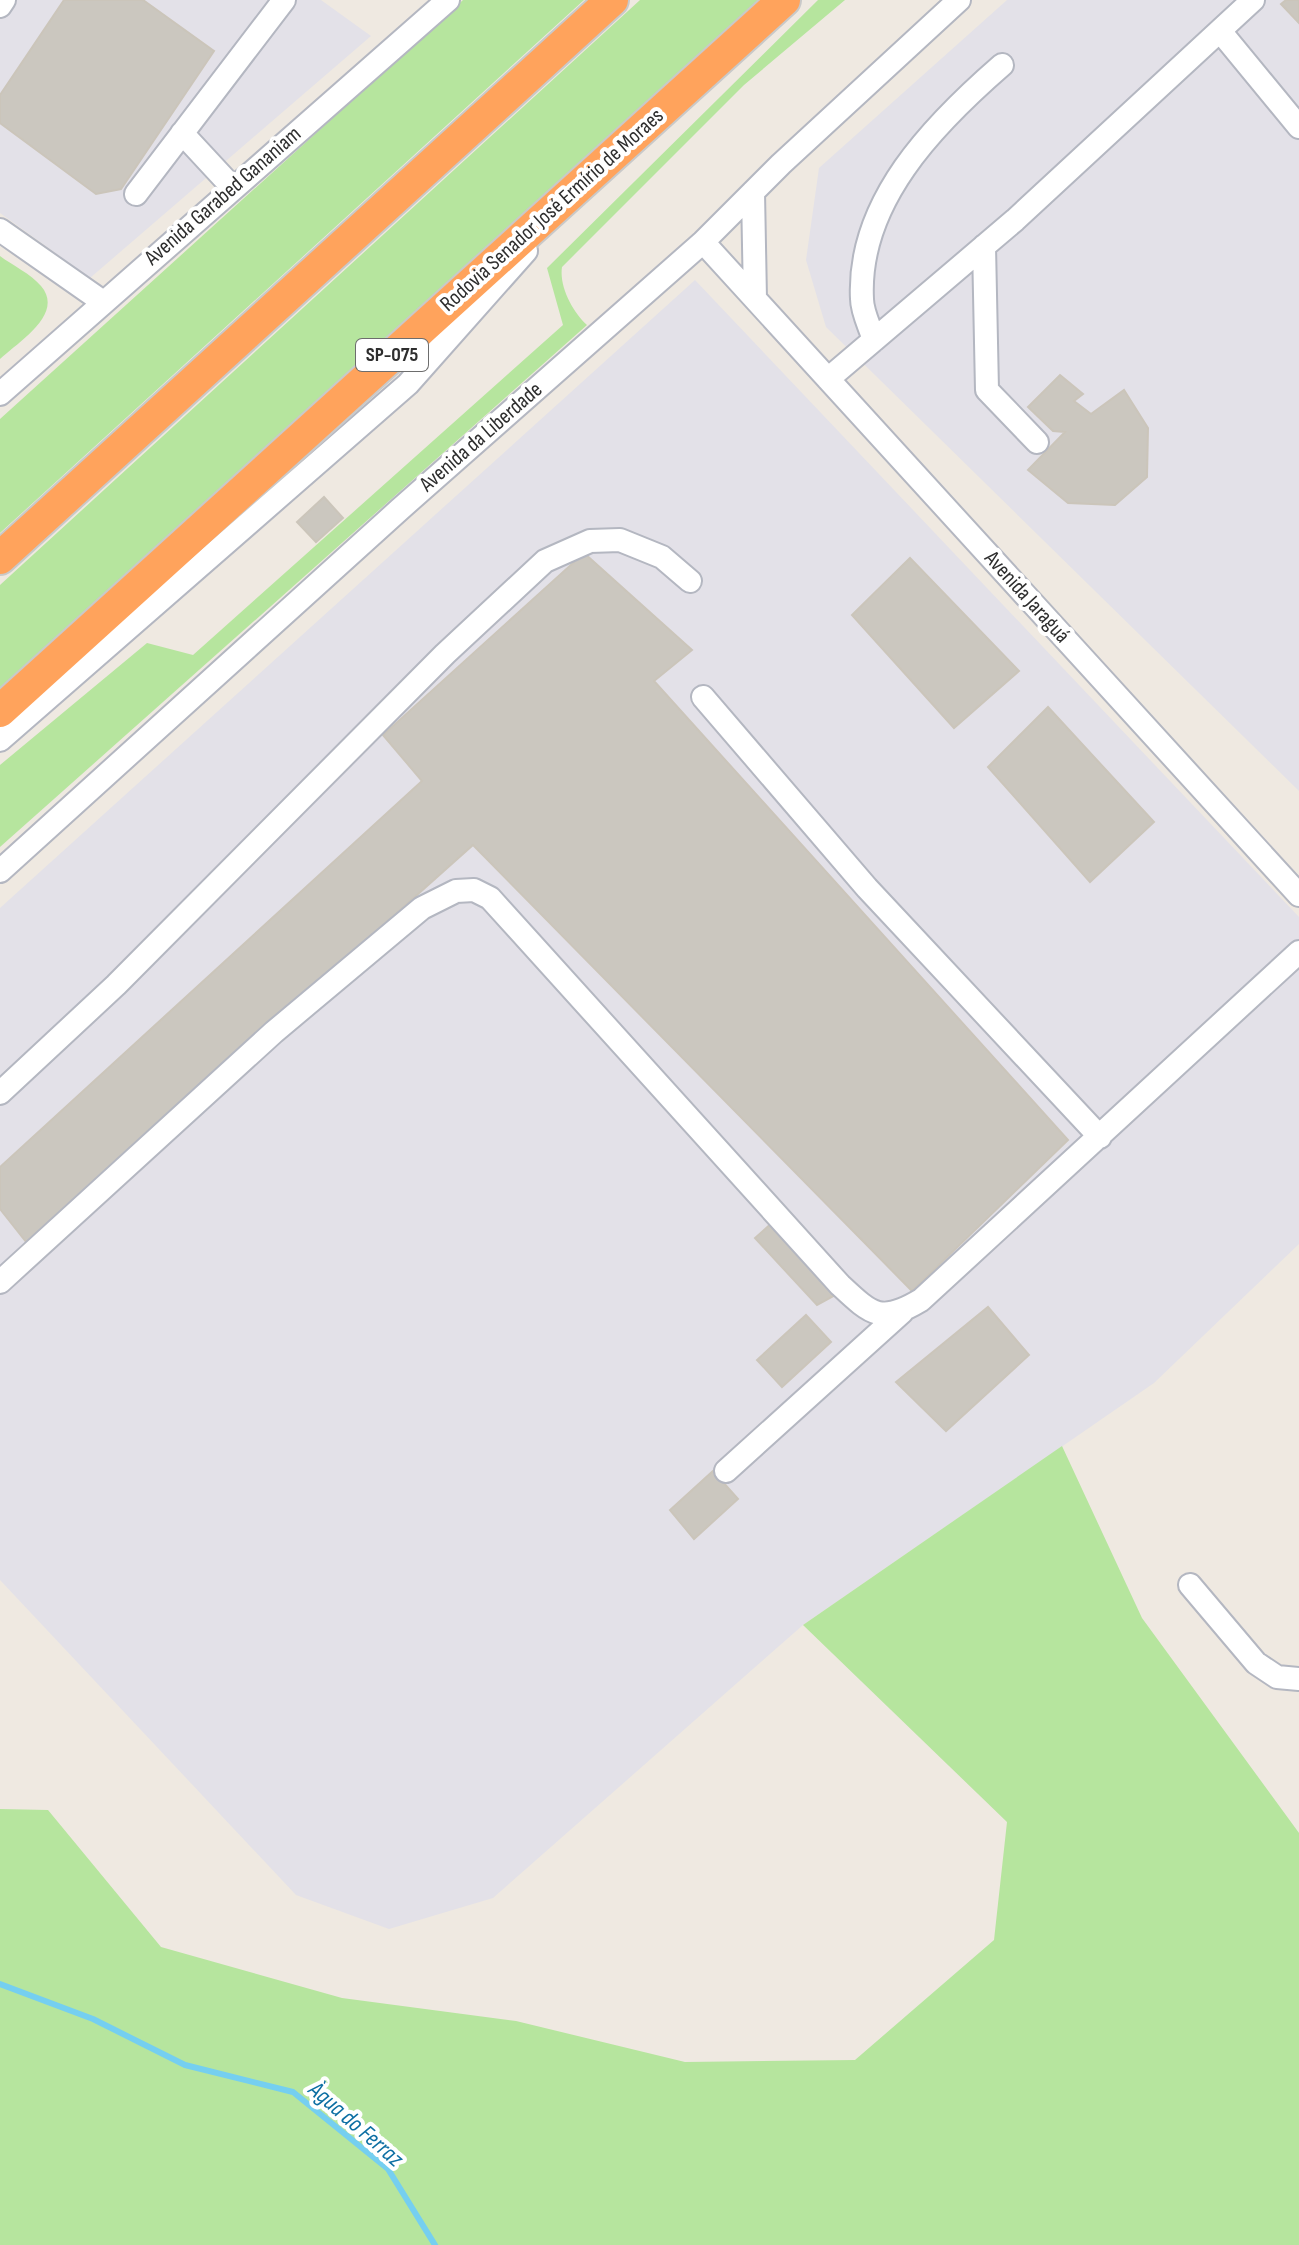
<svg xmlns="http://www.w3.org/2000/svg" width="1299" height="2245" font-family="'Sofia Sans Condensed',sans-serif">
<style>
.industrial{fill:#e3e1e8}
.green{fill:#b6e59e}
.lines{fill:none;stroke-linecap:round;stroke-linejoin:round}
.stream{stroke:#75cff0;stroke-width:6}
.building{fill:#cbc7bf;stroke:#cbc5ba;stroke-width:2}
.minor-casing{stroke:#b4b7c1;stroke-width:26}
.highway-casing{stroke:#c9c9c9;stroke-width:36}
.minor{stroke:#fff;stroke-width:22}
.highway{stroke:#ffa35c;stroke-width:32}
.labels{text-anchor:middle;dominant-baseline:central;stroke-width:8;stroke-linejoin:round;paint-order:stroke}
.shield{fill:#fff;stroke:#6d6d6d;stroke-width:2}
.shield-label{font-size:20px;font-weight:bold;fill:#2e2e2e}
.street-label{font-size:22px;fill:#2e2e2e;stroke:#fff}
.water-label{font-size:24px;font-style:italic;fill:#0d6fa3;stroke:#fff}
</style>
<rect width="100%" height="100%" fill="#efe9e1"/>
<path class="industrial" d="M0,0H321L371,36L90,278L0,213Z
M1007,0H1299V791L826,327L806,260L819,168Z
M695,280L1299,917V1244L1154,1383L803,1625L493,1898L389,1929L296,1895L0,1580V908Z"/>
<path class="green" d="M463,0H584L0,533V419Z
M640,0H763L0,694V585Z
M818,0H845L744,85L562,267C559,287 573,312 587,325L0,847V765L147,643L193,655L563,325L547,268Z
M0,256C12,265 31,274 41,286C65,314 18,342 0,359Z
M1062,1446L1142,1618L1299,1833V2245H0V1809L48,1810L161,1947L342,1998L516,2021L685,2062L855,2060L994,1940L1007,1822L803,1625Z"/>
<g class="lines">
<path class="stream" d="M0,1984L93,2019L185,2065L293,2092L388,2169L435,2245"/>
</g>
<path class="building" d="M64,0H143L214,51L121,189L96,194L0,123V95Z
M1286,0H1299V23L1281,4Z
M1060,375L1083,394L1074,401L1091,414L1124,390L1148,428L1147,477L1115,505L1068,503L1028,470L1065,432L1053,431L1028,407Z
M324,497L343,518L316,542L297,522Z
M584,553L692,650L654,681L1068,1140L912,1291L473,845L27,1243L0,1209V1167L422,781L383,735Z
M910,558L1019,671L954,728L852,615Z
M1048,707L1154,822L1090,882L988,767Z
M773,1222L839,1293L817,1305L755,1238Z
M988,1307L1029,1355L946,1431L896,1382Z
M806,1315L831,1342L782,1387L757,1360Z
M713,1471L738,1499L694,1539L670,1510Z"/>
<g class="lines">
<defs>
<path id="minor" d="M0,6L4,0
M1220,31L1299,127
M182,133L233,188
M753,192L755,299
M136,194L284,0
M0,230L103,302
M703,242L1299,895
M984,246L987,390L1037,442
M874,340C870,327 862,312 862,299C857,202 934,124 1002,65
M828,379L1015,220L1253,0
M0,394L448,0
M703,697L867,888L1100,1137
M0,740L408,384L526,251
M0,871L399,510L703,242L781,164L959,0
M0,1093L116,985L445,654L545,561L590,541L620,540L662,557L690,581
M0,1282L274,1032L422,908L456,891L474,890L490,898L840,1285C872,1315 881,1324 921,1300L1299,952
M726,1471L902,1312
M1190,1585L1256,1663L1277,1677L1299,1679"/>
<path id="highway" d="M0,558L612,0
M0,711L784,0"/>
</defs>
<use href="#minor" class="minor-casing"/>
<use href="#highway" class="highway-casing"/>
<use href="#minor" class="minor"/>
<use href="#highway" class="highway"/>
</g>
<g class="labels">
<rect class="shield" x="356" y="339" width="72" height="32" rx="6"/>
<g class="shield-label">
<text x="392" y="355">SP-075</text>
</g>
<g class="street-label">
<text transform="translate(223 196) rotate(-41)">Avenida Garabed Gananiam</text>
<text transform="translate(552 210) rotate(-42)">Rodovia Senador José Ermírio de Moraes</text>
<text transform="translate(481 437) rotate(-41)">Avenida da Liberdade</text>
<text transform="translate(1027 597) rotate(48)">Avenida Jaraguá</text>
</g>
<g class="water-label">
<text transform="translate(356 2124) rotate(41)">Àgua do Ferraz</text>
</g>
</g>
</svg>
